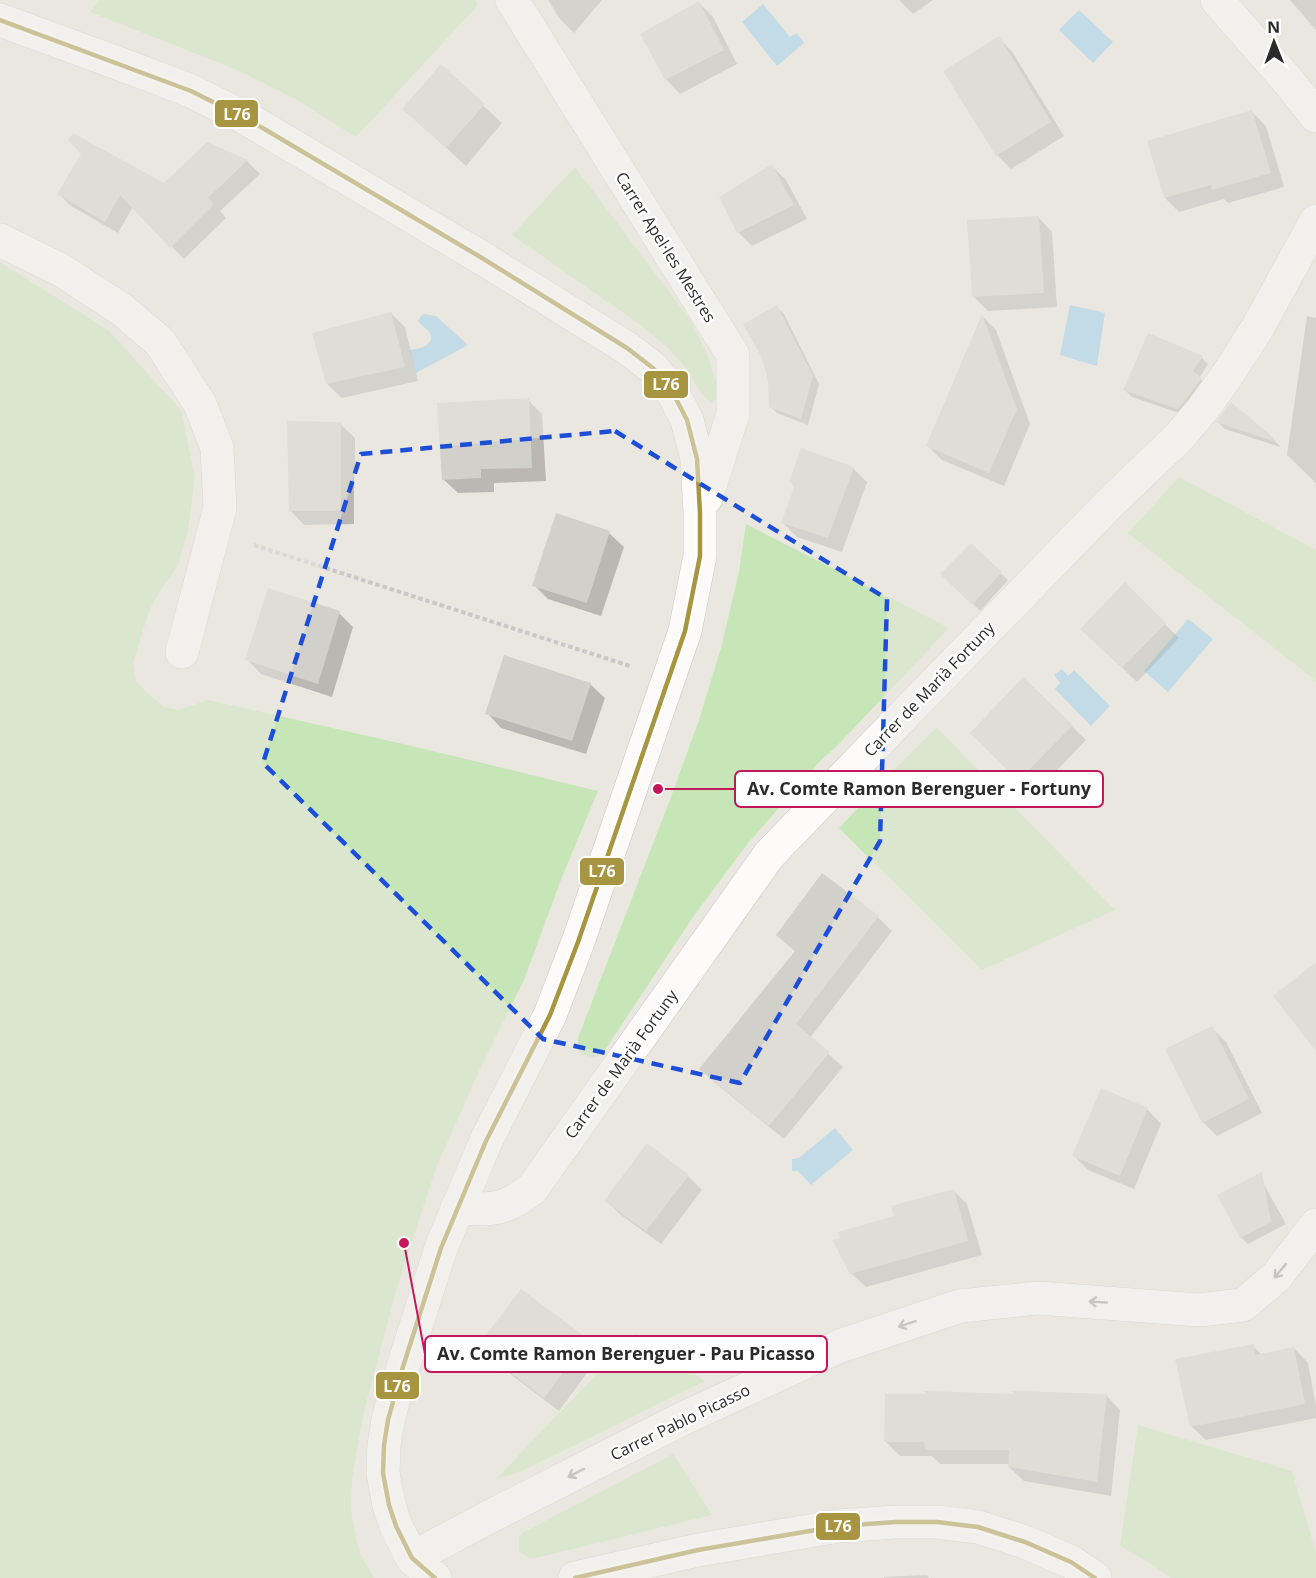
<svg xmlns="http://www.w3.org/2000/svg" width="1316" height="1578" font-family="'Open Sans',sans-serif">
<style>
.green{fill:#c7e6b8}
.water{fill:#93cded}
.shadow{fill:#0003}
.building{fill:#d2d0cb}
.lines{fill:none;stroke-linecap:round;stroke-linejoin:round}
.street-casing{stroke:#c7c6c5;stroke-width:34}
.path{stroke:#c8c8c7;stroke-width:4;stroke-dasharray:4.5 3;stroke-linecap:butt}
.street{stroke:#fcfbfa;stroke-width:33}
.bus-1-casing{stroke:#fff;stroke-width:9}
.bus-1{stroke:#a79541;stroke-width:4.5}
.oneway{stroke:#9e9d9d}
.marked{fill:none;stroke:#1d4ed8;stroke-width:4.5;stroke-dasharray:12 8;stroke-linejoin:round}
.labels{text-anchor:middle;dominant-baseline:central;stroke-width:5;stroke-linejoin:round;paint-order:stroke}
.street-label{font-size:16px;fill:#2b2b2b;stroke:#fff}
.leader{fill:none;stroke:#c2185b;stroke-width:2}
.callout-dot{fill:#c2185b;stroke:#fff;stroke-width:2}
.callout{fill:#fff;stroke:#c2185b;stroke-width:2}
.callout-label{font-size:18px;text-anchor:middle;font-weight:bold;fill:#2b2b2b}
.line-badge{stroke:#fff;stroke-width:2}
.badge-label{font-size:16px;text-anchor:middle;font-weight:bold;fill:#fff}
</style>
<rect width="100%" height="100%" fill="#eae7e0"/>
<path class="green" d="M100,0H475L478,5L356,137L297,100L237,70L90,12Z
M575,167L691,321L706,351L719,391L718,397L712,402L707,399L697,387L683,364L668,348L642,326L512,235Z
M0,262L108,330L181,410L195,478L188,530L178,565L158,594L149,611L133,663L136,681L147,693L164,707L179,710L208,700L412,746L598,791L562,877L524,980L478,1073L436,1168L396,1291L364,1411L352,1479L351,1511L356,1537L360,1553L374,1578H0Z
M1179,477L1316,550V681L1128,533Z
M746,524L949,628L835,748L822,759L749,842L693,917L605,1050L599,1056L590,1058L578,1051V1038L671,797L699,720L721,648L739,572Z
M936,728H937L1115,910L982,970L839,828L885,779Z
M636,1333L705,1381L520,1472L496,1479Z
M1138,1425L1292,1471L1316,1553V1578H1171L1156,1567L1120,1546Z
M673,1454L712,1515L540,1557C530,1559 525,1558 519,1550V1537L524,1532Z"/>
<path class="water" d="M763,4L790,37L797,33L804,43L777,66L742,22Z
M1079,10L1113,42L1093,63L1059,30Z
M1070,305L1105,313L1097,366L1060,355Z
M424,314L436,316L468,345L416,373L410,350C419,349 437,345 429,332C426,328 421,325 418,321L421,316Z
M1188,619L1213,639L1168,692L1144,671Z
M1062,669L1068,676L1074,670L1110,706L1091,726L1055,689L1060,683L1054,675Z
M835,1128L853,1150L811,1185L798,1171H792V1159L799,1158Z"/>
<path class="shadow" d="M548,0H602L574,33L560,19Z
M899,0H933L913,14Z
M1290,0H1316V30Z
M699,3L713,17L737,64L680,94L666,79L642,35Z
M999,38L1013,53L1064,136L1011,169L997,155Z
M441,67L502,123L466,166L404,109Z
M1252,112L1266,126L1284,187L1228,203L1224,199L1179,212L1165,198L1149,142Z
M207,144L247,161L260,174L220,211L226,218L184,259L133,207L118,233L71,206L59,194L164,185Z
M772,166L786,180L807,219L752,246L738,232Z
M1038,217L1052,232L1057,307L988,311L974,297Z
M777,307L784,314L819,384L808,425L777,413L770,406Z
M391,313L405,327L418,381L342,398L327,384Z
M1307,316L1316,318V483L1287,455Z
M983,317L996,330L1030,424L1004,486L942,460L928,446Z
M1202,358L1208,364L1199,378L1208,386L1185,415L1132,397L1125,390Z
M528,400L542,414L546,481L494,483V492L458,493L443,479Z
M1218,422L1273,439L1280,446V447L1225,429Z
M340,424L355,438V470L354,471V524L304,525L290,510Z
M853,468L867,482L842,552L797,537L783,523L796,487L790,482Z
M609,533L624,547L601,616L548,599L534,585Z
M971,545L1008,580L980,611L943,574Z
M1125,585L1179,638L1137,682L1096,643Z
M339,613L353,627L332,697L261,674L247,659Z
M1023,679L1086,740L1034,794L972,733Z
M590,684L605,698L586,754L501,728L487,713Z
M878,917L892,931L810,1038L843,1067L784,1139L715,1083L701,1069L796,952L778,935Z
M1212,1028L1226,1042L1262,1113L1217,1136L1203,1122Z
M1147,1109L1161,1124L1134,1189L1088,1170L1074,1156Z
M688,1176L702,1190L661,1244L621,1215L606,1201Z
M1263,1183L1286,1224L1248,1244L1241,1237Z
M953,1190L967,1204L982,1255L866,1287L851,1273L896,1217Z
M587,1340L601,1354L559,1411L493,1361L479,1346Z
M1253,1346L1262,1355L1294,1348L1308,1363L1316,1406V1418L1206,1440L1191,1426Z
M1014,1395H1106L1120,1410L1111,1496L1024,1481L1009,1467V1464H940L932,1456H900L886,1442Z
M927,1575L929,1578H884V1577Z"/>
<path class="building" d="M699,1L724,50L665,80L640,34Z
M999,36L1051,122L996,156L943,71Z
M441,64L485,104L446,148L402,109Z
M1252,110L1271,173L1212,190L1211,185L1164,198L1147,141Z
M73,133L164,183L207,142L248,160L208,198L214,204L170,248L120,195L105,222L57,194L81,154L68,140Z
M772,164L794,205L737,233L719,197Z
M1039,216L1044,293L972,297L967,220Z
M777,305L813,376L801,419L769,407L768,381L762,358L743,324Z
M391,312L405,367L326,384L312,333Z
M982,314L1017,409L989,473L926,446Z
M1148,333L1203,356L1193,371L1202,378L1178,409L1123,390Z
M529,398L532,468L481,469V478L442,480L437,403Z
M1231,402L1274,438L1273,441L1216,422Z
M287,421L341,422V511H289Z
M801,448L854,467L828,538L781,523L795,485L789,482Z
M556,513L610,531L587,603L532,586Z
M971,543L1002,572L972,605L940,574Z
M1125,582L1166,623L1122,668L1080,629Z
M268,588L340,611L318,684L245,660Z
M504,655L591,683L572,741L485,714Z
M1023,677L1073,725L1018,781L970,733Z
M822,873L879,916L796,1024L830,1052L769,1126L699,1069L795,951L776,935Z
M1316,962V1051L1273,996Z
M1212,1026L1249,1099L1202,1123L1165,1049Z
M1101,1088L1148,1108L1120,1176L1072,1156Z
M647,1143L689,1175L646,1231L604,1201Z
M1262,1172L1271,1222L1240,1238L1217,1195Z
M954,1189L968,1241L850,1274L832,1240L840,1238L838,1232L894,1216L891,1206Z
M521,1289L588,1339L544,1398L477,1347Z
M1254,1344L1255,1355L1294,1347L1305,1404L1190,1427L1175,1359Z
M925,1391L1013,1394V1391L1107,1394L1097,1482L1008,1467L1009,1450H925L924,1442H884L885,1394H925Z"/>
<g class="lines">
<defs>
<path id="street" d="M512,0L733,355V414L706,498
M1217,0L1288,81L1316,116
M0,20L139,71L191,91L249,120L482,258L627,348L653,368L673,393L687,420L697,459L700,513V556L685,631L578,942L550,1015L486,1141L441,1248L401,1373L388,1420L384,1445L383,1473L389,1505L396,1526L412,1558L435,1578
M0,240L61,270L121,309L160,342L200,404L217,448L220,508L182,652
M457,1208C493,1210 503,1211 532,1189L769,855L868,752L1110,503L1179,437L1202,410L1226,377L1258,327L1316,221
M412,1558L489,1517L684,1418L840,1346L960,1306L1038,1298L1199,1310L1243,1305L1276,1277L1316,1225
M575,1578L698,1550L839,1526L896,1522H937L978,1527L1025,1542L1071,1562L1095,1578"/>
</defs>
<use href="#street" class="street-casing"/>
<path class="path" d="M254,545L630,666"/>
<use href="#street" class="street"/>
<defs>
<path id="bus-1" d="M0,20L191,91L249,120L482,258L627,348L653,368L673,393L687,420L697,459L700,513V556L685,631L578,942L550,1015L486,1141L441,1248L401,1373L388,1420L384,1445L383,1473L389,1505L396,1526L412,1558L435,1578
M575,1578L698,1550L839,1526L896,1522H937L978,1527L1025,1542L1071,1562L1095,1578"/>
</defs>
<use href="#bus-1" class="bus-1-casing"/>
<use href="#bus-1" class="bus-1"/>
</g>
<defs><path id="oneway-shaft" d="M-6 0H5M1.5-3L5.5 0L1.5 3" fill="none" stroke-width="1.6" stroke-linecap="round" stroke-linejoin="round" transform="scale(1.5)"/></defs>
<g class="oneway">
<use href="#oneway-shaft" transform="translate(1280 1271) rotate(130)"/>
<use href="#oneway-shaft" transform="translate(1098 1302) rotate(-176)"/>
<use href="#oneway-shaft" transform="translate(907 1324) rotate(162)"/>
<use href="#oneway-shaft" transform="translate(576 1473) rotate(153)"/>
</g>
<path d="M0 0H1316V1578H0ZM615,431L887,599L880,841L740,1083L543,1039L263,763L361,454Z" fill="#eae7e0" fill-opacity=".55" fill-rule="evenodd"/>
<path class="marked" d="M615,431L887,599L880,841L740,1083L543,1039L263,763L361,454Z"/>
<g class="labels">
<g class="street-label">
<text transform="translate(666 247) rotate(58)">Carrer Apel·les Mestres</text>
<text transform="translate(929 689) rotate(-46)">Carrer de Marià Fortuny</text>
<text transform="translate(621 1064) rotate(-54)">Carrer de Marià Fortuny</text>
<text transform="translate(680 1422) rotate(-26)">Carrer Pablo Picasso</text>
</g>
</g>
<path class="leader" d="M658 789L735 789M404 1243L425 1354"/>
<g class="callout-dot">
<circle cx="658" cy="789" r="6"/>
<circle cx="404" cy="1243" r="6"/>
</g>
<g class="callout">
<rect x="735" y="771" width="368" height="36" rx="6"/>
<rect x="425" y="1336" width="402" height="36" rx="6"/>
</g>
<g class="callout-label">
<text x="919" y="795">Av. Comte Ramon Berenguer - Fortuny</text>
<text x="626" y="1360">Av. Comte Ramon Berenguer - Pau Picasso</text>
</g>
<g class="line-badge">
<rect x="214" y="99" width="45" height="29" rx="6" fill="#a79541"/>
<rect x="643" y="370" width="46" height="29" rx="6" fill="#a79541"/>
<rect x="579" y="857" width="46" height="29" rx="6" fill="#a79541"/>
<rect x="375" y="1371" width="45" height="29" rx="6" fill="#a79541"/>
<rect x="815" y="1512" width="46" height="29" rx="6" fill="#a79541"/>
</g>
<g class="badge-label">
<text x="237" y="120">L76</text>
<text x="666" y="390">L76</text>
<text x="602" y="877">L76</text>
<text x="397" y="1392">L76</text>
<text x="838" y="1532">L76</text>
</g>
<g transform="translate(1274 42) rotate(359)" stroke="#ffffff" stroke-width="4.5" paint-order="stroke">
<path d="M0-4.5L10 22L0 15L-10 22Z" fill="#2b2b2b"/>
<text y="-9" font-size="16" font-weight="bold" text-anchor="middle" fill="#2b2b2b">N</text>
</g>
</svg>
